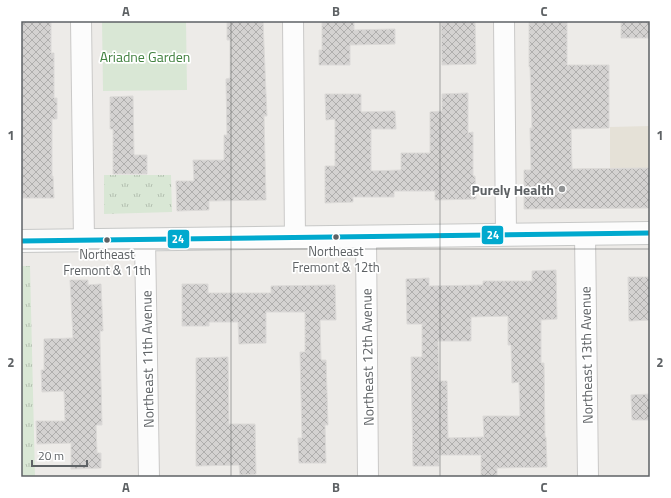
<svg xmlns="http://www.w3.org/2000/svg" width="671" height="498" font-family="'Titillium Web',sans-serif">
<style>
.commercial{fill:#e5e1d7}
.grass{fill:url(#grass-tufts)}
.garden{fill:#d9e7d5}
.building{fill:url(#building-cross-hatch);stroke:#dcdad8;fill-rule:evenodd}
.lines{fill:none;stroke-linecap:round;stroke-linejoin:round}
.street-casing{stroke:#cac9c8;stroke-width:22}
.secondary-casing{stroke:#c7c8c7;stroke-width:24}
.street{stroke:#fcfcfc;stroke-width:20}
.secondary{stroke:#fcfcfc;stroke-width:22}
.bus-1-casing{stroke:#fff;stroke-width:8}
.bus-1{stroke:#00a9ce;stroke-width:5}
.grid{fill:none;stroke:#5e6265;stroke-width:1;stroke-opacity:0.55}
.poi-dot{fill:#909293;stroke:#fff;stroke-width:1.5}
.bus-dot{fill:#5e6265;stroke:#fff;stroke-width:1.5}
.labels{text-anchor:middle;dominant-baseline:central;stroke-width:3.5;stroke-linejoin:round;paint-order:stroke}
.bus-label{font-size:13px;fill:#5e6265;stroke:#fff}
.park-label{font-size:14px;fill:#428240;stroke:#fff}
.poi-label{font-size:14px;font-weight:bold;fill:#5e6265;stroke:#fff;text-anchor:end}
.street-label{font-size:14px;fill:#5e6265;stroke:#fff}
.line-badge{stroke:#fff;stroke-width:1.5}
.badge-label{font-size:11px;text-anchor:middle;font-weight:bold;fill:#fff}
.neatline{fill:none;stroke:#5e6265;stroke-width:1.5}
.grid-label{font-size:13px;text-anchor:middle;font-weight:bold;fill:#5e6265}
</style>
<defs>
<pattern id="grass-tufts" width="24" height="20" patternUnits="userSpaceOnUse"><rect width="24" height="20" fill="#d9e7d5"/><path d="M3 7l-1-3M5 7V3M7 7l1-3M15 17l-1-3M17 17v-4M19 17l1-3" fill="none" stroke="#b3bfb0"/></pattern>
<pattern id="building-cross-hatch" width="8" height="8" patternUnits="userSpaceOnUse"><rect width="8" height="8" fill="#d4d2d1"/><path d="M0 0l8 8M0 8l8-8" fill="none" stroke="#afaead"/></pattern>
</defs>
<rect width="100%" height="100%" fill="#edebe8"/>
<path class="commercial" d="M650,126V206L526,208V170L610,168V127Z"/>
<path class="grass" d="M171,175L172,212L104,214V175Z
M21,266H30L35,477H21Z"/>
<path class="garden" d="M102,21H186L187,90L103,91Z"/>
<path class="building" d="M21,21H51V53H54V98H57V119H52V176H53L54,198H21Z
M227,21H263L266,94L267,116H264L266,200L209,201V210L177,211L176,181H194L193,160H224V135H227L226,79L230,78V40H227Z
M322,21H354V30L395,29V44L350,45V65H319V50H322Z
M441,21H475L476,64L442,65Z
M529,21H567V65H609V128L571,129L572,169L650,168V208L524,209V170H531L530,128H532L530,67H529Z
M621,21H650V38H621Z
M468,93V133L473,132V176H475L476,199L435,200V191H394V197H353V202L325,203V166H335V119L326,120L325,94H361V112L395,111L396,129H371V171L401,170V153H430V112L442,111V94Z
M133,96L134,155H147V174H113V129H110V97Z
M556,270L557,319L541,320V363H544L545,437H546L547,467L497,468V477H481V455H439V466H413L411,357H422V324H407L406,279L429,278V286L483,285V281H532V271ZM508,316V345H511L512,383L519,382L520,416H483L484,437L448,438L447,381H439L438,341H471V317Z
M628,277H650V320L629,321Z
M70,280H88V285L101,284L103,331H100V340L102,425H96L97,453H101V468L71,469V443L37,444L36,421H65L64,391L42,392L41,370H44V339L73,338Z
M182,284H208V293H271V286L335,285L336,320H320L321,360H326L328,425H325L326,463H299L298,438H302L300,352H305V312H266V343L239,344L238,322H209V326H182Z
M228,357L229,424H255L256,474L240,475L239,465L196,466V358Z
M650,394V420H632L631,395Z"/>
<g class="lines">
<defs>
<path id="street" d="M81,21L84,240
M293,21L295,238
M504,21L506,235
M585,234L588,477
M366,237L368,477
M145,240L149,477"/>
<path id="secondary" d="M21,241L650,233"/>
</defs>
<use href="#street" class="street-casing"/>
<use href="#secondary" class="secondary-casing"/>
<use href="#street" class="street"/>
<use href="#secondary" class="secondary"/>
<defs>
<path id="bus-1" d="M21,241L650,233"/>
</defs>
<use href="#bus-1" class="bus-1-casing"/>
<use href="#bus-1" class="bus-1"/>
</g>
<path class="grid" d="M231,21V477M440,21V477M21,249H650"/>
<circle class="poi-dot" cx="562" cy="189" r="4"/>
<g class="bus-dot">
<circle cx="336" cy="237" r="3.5"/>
<circle cx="107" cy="240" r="3.5"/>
</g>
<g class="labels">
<g class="bus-label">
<text x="336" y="251">Northeast<tspan x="336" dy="16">Fremont &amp; 12th</tspan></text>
<text x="107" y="254">Northeast<tspan x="107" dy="16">Fremont &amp; 11th</tspan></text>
</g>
<g class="park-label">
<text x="145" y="56">Ariadne Garden</text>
</g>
<g class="poi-label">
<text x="554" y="189">Purely Health</text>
</g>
<g class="street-label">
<text transform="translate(586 355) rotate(-91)">Northeast 13th Avenue</text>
<text transform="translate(367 357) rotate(-91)">Northeast 12th Avenue</text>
<text transform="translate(147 359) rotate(-91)">Northeast 11th Avenue</text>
</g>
</g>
<g class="line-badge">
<rect x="481" y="225" width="23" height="20" rx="4" fill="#00a9ce"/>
<rect x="167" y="229" width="23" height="20" rx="4" fill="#00a9ce"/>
</g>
<g class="badge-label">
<text x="493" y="239">24</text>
<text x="178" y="243">24</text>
</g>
<rect width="671" height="498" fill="none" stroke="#ffffff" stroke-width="44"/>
<path d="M32 460v6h55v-6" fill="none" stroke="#5e6265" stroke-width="2"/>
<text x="38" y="460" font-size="12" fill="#5e6265" stroke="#ffffff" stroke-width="3" paint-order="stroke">20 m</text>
<rect x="22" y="22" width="627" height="454" class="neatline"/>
<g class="grid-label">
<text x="126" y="16">A</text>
<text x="336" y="16">B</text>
<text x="544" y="16">C</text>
<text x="11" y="140">1</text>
<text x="660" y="140">1</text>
<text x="11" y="367">2</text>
<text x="660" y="367">2</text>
<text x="126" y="492">A</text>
<text x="336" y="492">B</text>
<text x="544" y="492">C</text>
</g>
</svg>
